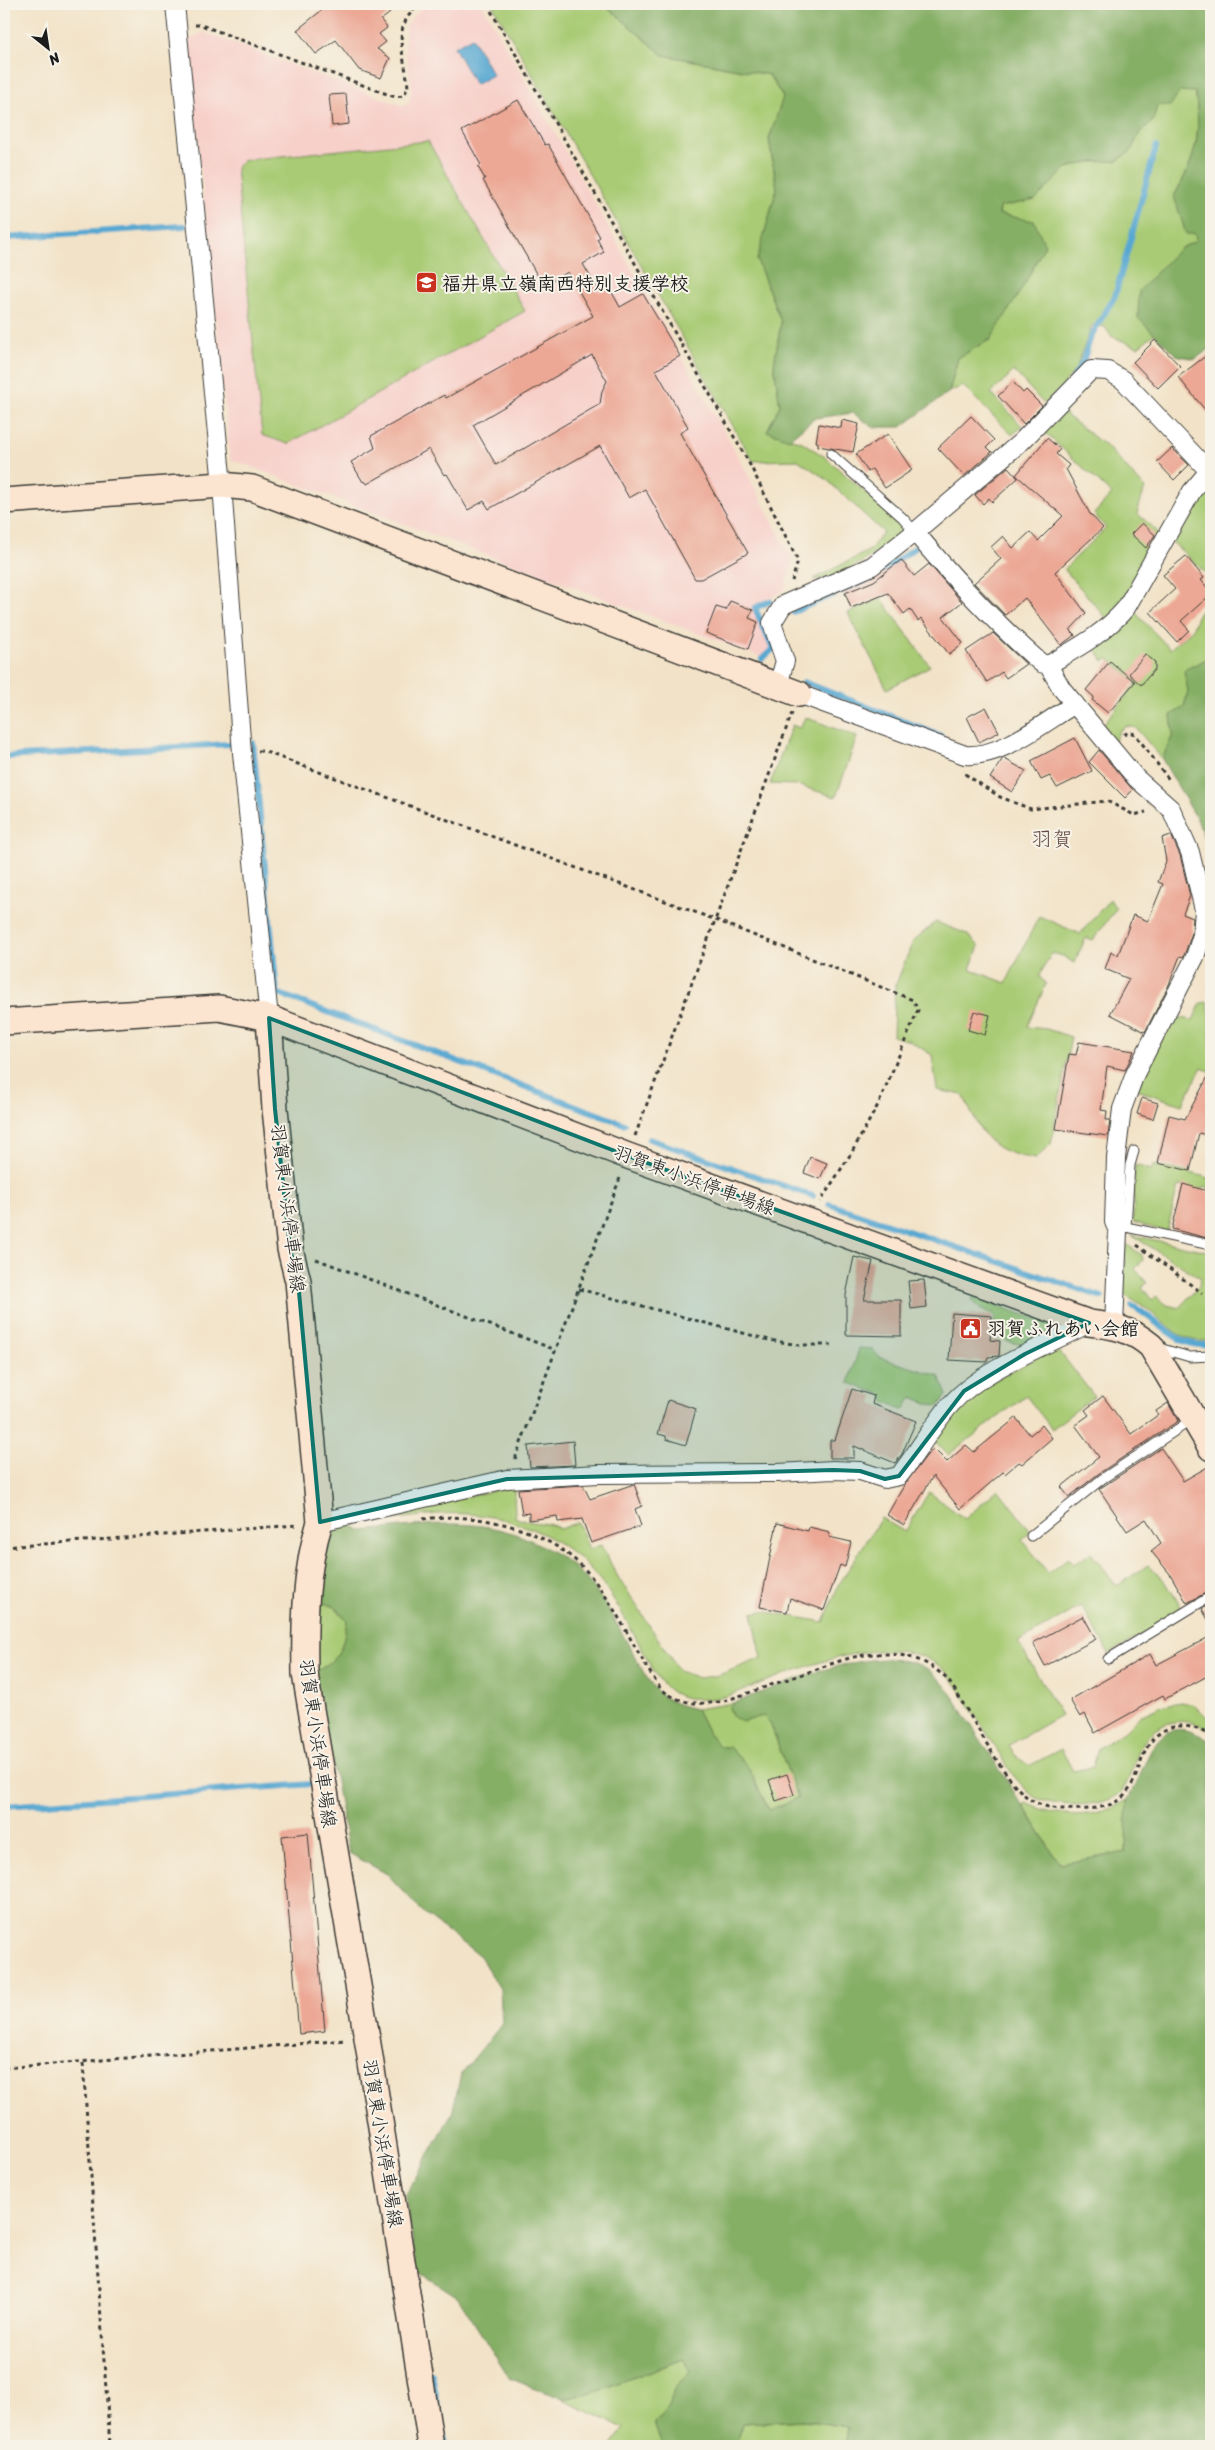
<svg xmlns="http://www.w3.org/2000/svg" width="1215" height="2450" font-family="Sriracha,'Klee One',sans-serif">
<style>
.built{fill:#f7d0ca}
.green{fill:#a9cb74;stroke:#627448}
.forest{fill:#86af66;stroke:#516641}
.water{fill:#57a7d1;stroke:#3a6276}
.lines{fill:none;stroke-linecap:round;stroke-linejoin:round}
.stream{stroke:#57a7d1;stroke-width:6}
.building{fill:#eca895;fill-rule:evenodd}
.lane-casing{stroke:#3c3a36;stroke-width:11}
.street-casing{stroke:#3c3a36;stroke-width:20}
.secondary-casing{stroke:#3c3a36;stroke-width:28}
.path{stroke:#3c3a36;stroke-width:3;stroke-dasharray:4 4;stroke-linecap:butt}
.lane{stroke:#fff;stroke-width:9}
.street{stroke:#fff;stroke-width:18}
.secondary{stroke:#fce5d0;stroke-width:25}
.marked{fill:#0f766e;fill-opacity:0.2;stroke:#0f766e;stroke-width:4;stroke-linejoin:round}
.labels{text-anchor:middle;dominant-baseline:central;stroke-width:4;stroke-linejoin:round;paint-order:stroke}
.poi-label{font-size:19px;font-weight:bold;fill:#1c1c1c;stroke:#f7f3e8;text-anchor:start}
.street-label{font-size:19px;fill:#1c1c1c;stroke:#f7f3e8}
.quarter-label{font-size:21px;fill:#654d46;stroke:#f7f3e8}
</style>
<rect width="100%" height="100%" fill="#f7f3e8"/>
<filter id="ink" filterUnits="userSpaceOnUse"><feTurbulence type="fractalNoise" baseFrequency=".02" numOctaves="2"/><feDisplacementMap in="SourceGraphic" scale="10" xChannelSelector="R" yChannelSelector="G"/><feConvolveMatrix kernelMatrix="1 2 1 2 8 2 1 2 1" color-interpolation-filters="sRGB"/></filter>
<filter id="wash" filterUnits="userSpaceOnUse"><feTurbulence type="fractalNoise" baseFrequency=".0096" numOctaves="4" result="noise"/><feDisplacementMap in="SourceGraphic" scale="20" xChannelSelector="R" yChannelSelector="G"/><feGaussianBlur stdDeviation="1.12" result="paint"/><feColorMatrix in="noise" values="0 0 0 0 0 0 0 0 0 0 0 0 0 0 0 0 0 1.4 0 .05"/><feComposite in="paint" operator="in"/></filter>
<g filter="url(#wash)">
<rect width="100%" height="100%" fill="#f2e3c8"/>
<path class="built" d="M427,4H482L744,467L793,561L784,591L752,607L770,648L761,657L230,459L188,41L203,32L403,106L409,103L412,89L405,48L406,27L414,15Z"/>
<path class="green" d="M492,4H604L663,55L769,75L783,98L769,140L777,188L757,260L781,322L774,365L780,405L767,431L802,442L825,457L899,522L906,530C885,546 840,583 814,579L870,550L883,532L826,479L798,460L753,461Z
M1180,91L1195,92C1202,135 1196,158 1174,196L1195,234L1196,241L1179,249L1138,318L1154,334L1138,347L1111,336L1105,327L1092,325L1076,369L1062,387L1044,404L1014,371L991,393L1022,426L1012,435L963,386L949,392L958,358L991,339L1000,207L1035,200L1067,168L1089,162L1117,161L1131,151L1140,132L1153,121L1157,105Z
M428,141L525,311L288,444L262,435L236,168L243,160Z
M1061,411L1108,448L1145,488L1137,513L1160,534L1122,605L1108,620L1064,569L1106,528L1094,514L1112,494L1042,430Z
M1211,481V597L1209,576L1171,541L1201,493Z
M881,598L930,666L887,689L848,613Z
M1211,599V657L1184,671L1188,691L1184,707L1171,715L1173,735L1162,759L1136,728L1127,726L1120,730L1114,743L1100,728L1137,683L1109,659L1103,661L1095,648L1120,628L1134,611L1170,649L1192,630L1197,616Z
M805,717L857,737L836,797L797,785L770,784L792,725L800,728Z
M1110,899L1116,909L1093,940L1086,938L1074,963L1063,956L1052,953L1039,976L1046,984L1027,1027L1047,1029L1071,1037L1051,1144L1036,1159C989,1152 982,1136 963,1095L937,1090L932,1055L910,1041L893,1036L895,987L913,941L936,922L967,934L979,946L970,969L1006,983L1039,916L1080,934Z
M1208,1002L1211,1030V1072L1202,1067L1182,1105L1137,1090L1170,1016L1193,1020L1201,1003Z
M1135,1165L1152,1170L1153,1165C1173,1170 1193,1172 1211,1179V1189L1206,1187L1200,1190L1178,1186L1167,1232L1133,1222Z
M1131,1235L1211,1252V1340C1180,1347 1163,1319 1140,1304C1135,1301 1129,1298 1123,1295L1126,1244L1142,1255L1143,1260L1135,1269L1147,1283L1142,1287L1152,1300L1156,1296L1167,1305L1179,1308L1199,1286L1201,1278Z
M973,1297L1050,1324L1053,1330C1031,1343 1017,1351 995,1334L994,1314L981,1310L972,1300Z
M1056,1347L1094,1396L1052,1429L1026,1396L948,1455L934,1440L956,1409L977,1390Z
M859,1348L871,1349L881,1358L939,1376L947,1395L938,1407L912,1397L904,1410L884,1401L883,1395L849,1383Z
M514,1486L515,1517C530,1525 546,1520 560,1529L578,1522L589,1549L601,1545L618,1577L679,1671L700,1678L719,1675L762,1658L752,1613L762,1611L824,1622L838,1586L881,1518L905,1532L929,1492L965,1519L998,1489L1031,1532L1022,1539L1048,1573L1068,1558L1074,1564L1091,1553L1117,1586L1148,1565L1165,1581L1183,1610L1109,1654L1082,1606L1018,1642L1061,1715L1009,1745L1015,1755L1029,1766L1061,1749L1073,1771L1093,1767L1098,1748L1124,1732L1140,1716L1164,1705L1182,1702L1195,1705L1211,1721V1731C1188,1715 1156,1719 1142,1745C1133,1759 1132,1777 1122,1791C1109,1808 1059,1807 1041,1800C1029,1795 1021,1784 1013,1775C999,1753 986,1732 972,1710C964,1697 955,1681 944,1670C892,1621 781,1678 724,1697C707,1700 688,1702 672,1692C657,1682 648,1660 640,1645C621,1612 605,1578 574,1554C533,1521 479,1509 427,1515C414,1516 382,1523 371,1519Z
M312,1600L334,1606L347,1620C342,1652 340,1658 312,1674Z
M733,1703L729,1708L763,1716L770,1723L798,1798L769,1810L748,1767L729,1747H720L708,1733L696,1709Z
M1127,1800L1126,1853L1060,1864L1023,1805L1026,1803C1057,1818 1097,1820 1127,1800Z
M684,2359L690,2371L674,2389L669,2407L654,2423L662,2446H611L624,2428L563,2400L596,2391Z
M804,2420L848,2427L845,2446H756L753,2442H738L742,2423Z"/>
<path class="forest" d="M604,4H1211V348L1195,359L1176,355L1138,318L1139,291L1179,249L1196,241L1195,234H1186L1174,196C1196,159 1202,134 1195,92L1180,91L1170,106L1157,105L1153,121L1140,132L1131,151L1117,161L1089,162L1067,168L1035,200L1000,207L999,214L1034,221L1045,245L1023,287L991,339L958,358L949,392L901,427H873L853,413L815,418L789,439L767,431L780,405L774,365L781,322L757,260L777,188L769,139L783,97L769,75L663,55Z
M1211,657V856L1197,819L1162,759L1173,735L1171,715L1184,707L1188,691L1184,670Z
M348,1523L362,1531C411,1527 461,1517 509,1532C538,1541 570,1559 589,1582C608,1605 621,1632 635,1657C642,1669 648,1682 658,1692C668,1702 682,1706 696,1709L708,1733L720,1747H729L748,1767L769,1810L798,1798L770,1723L763,1716L742,1722L732,1716L729,1708L733,1703C784,1685 861,1647 914,1663C931,1668 942,1681 952,1695L1060,1864L1126,1852C1127,1836 1125,1818 1127,1802C1129,1795 1135,1788 1138,1781C1152,1743 1166,1711 1211,1742V2446H845L848,2427L804,2420L742,2423L738,2442L734,2446H662L654,2423L669,2407L674,2389L690,2371L684,2359L596,2391L563,2399L509,2378L458,2297L418,2271L405,2196L452,2114L461,2074L502,2024L500,1989L480,1956L426,1915L387,1874L349,1853L335,1776L312,1674C340,1658 342,1652 347,1620L334,1606L312,1600L325,1534L335,1526Z"/>
<path class="water" d="M472,37L493,75L475,85L454,47Z"/>
<g class="lines">
<path class="stream" d="M4,238L184,226
M1074,377L1083,361L1091,336L1115,296L1156,147
M793,612L871,578L915,548
M762,659L773,649L755,608L770,601
M804,682L941,736
M253,743L277,993L624,1124
M4,757L229,744
M649,1139L813,1196
M829,1204L1102,1297
M1132,1306C1158,1319 1178,1351 1211,1344
M4,1806L312,1784
M432,2374L445,2446"/>
</g>
<g id="blocks">
<path class="building" d="M317,4H382L390,13L381,20L387,28L379,34L386,42L377,49L390,58L381,78L359,70L336,40L316,54L297,30L322,10Z
M346,94L349,124L332,126L329,95Z
M518,100L545,145L548,144L600,237L597,239L604,252L583,264L599,292L609,287L620,307L643,294L680,356L656,370L688,427L680,433L748,553L701,579H695L645,489L629,498L600,446L489,509L484,501L468,510L447,474L444,475L429,449L367,484L365,481L363,482L351,462L375,448L371,436L444,395L446,398L593,316L568,272L545,285L537,275L483,180L485,179L478,167L481,165L462,131ZM592,355L607,381L602,391L600,404L496,465L473,425Z
M1155,340L1180,366L1158,388L1133,362Z
M1211,352V417L1178,377Z
M1013,382L1023,393L1026,390L1042,406L1024,424L998,396Z
M971,416L994,440L987,447L992,452L964,476L938,448Z
M842,420L859,424L853,452L818,446V442H816L819,424L841,428Z
M888,434L912,470L885,488L872,469L868,472L856,454Z
M1047,438L1060,449L1056,454L1069,465L1066,469L1090,514L1103,528L1055,572L1086,613L1070,630L1075,635L1061,645L1025,598L1005,615L974,583L1001,559L991,547L1003,536L1013,548L1030,532L1038,541L1063,516L1016,475Z
M1172,448L1189,465L1174,480L1157,462Z
M1008,467L1018,478L992,502L989,498L983,504L975,495Z
M1142,523L1155,535L1146,548L1131,534Z
M1186,556L1204,578L1201,580L1210,591L1207,594L1209,596L1181,621L1189,630L1177,642L1150,612L1175,589L1163,575Z
M901,560L914,576L929,564L962,602L943,617L963,643L949,654L921,618L918,621L910,609L904,614L888,593L851,608L845,593L874,581Z
M730,601L753,610L749,618L758,622L748,649L706,633L716,607L726,610Z
M993,633L1026,664L1006,678L1002,672L987,682L966,651Z
M1145,654L1155,662V669L1141,685L1129,674Z
M1110,661L1135,682L1108,713L1092,700L1094,697L1086,690Z
M986,707L999,732L979,742L967,717Z
M1075,738L1092,771L1057,788L1050,776L1041,780L1031,761Z
M1099,750L1133,790L1125,798L1089,762Z
M1003,758L1026,771L1012,792L990,778Z
M1171,835L1180,855L1190,896L1183,914L1193,918L1192,933L1185,953L1183,957L1180,956L1168,987L1145,1032L1110,1014L1129,979L1105,969L1111,952L1118,955L1133,915L1148,921L1163,884L1158,882L1166,861L1162,838Z
M974,1011L990,1015L985,1035L968,1030Z
M1079,1042L1134,1051L1125,1070L1107,1066L1101,1110L1107,1111L1106,1120H1110L1108,1136L1056,1129L1069,1054L1076,1055Z
M1211,1071V1115L1206,1135L1199,1133L1190,1171L1158,1163L1169,1115L1185,1119Z
M1142,1098L1158,1103L1153,1119L1137,1114Z
M810,1157L827,1163L820,1179L804,1173Z
M1183,1184L1211,1192V1239L1172,1229Z
M854,1257L873,1261L864,1300H901V1336L846,1335V1295Z
M924,1280L927,1307L911,1309L908,1281Z
M952,1313L992,1316L990,1340L1000,1341L999,1356L988,1357L987,1362L949,1360Z
M852,1389L874,1396L872,1404L916,1421L902,1454L895,1463L854,1446V1458H830V1440H835Z
M1103,1396L1131,1434L1158,1415L1156,1411L1168,1403L1178,1421L1098,1474L1069,1497L1061,1487L1099,1457L1075,1425L1089,1415L1085,1410Z
M668,1400L696,1409L686,1445L666,1439V1436L658,1434Z
M1016,1418L1030,1435L1042,1425L1052,1438L1022,1464L1019,1462L1005,1474L1003,1472L960,1509L933,1476L904,1525L887,1515L905,1484L927,1455L934,1449L947,1462L966,1445L974,1452Z
M573,1441L575,1465L530,1467L528,1446Z
M1161,1448L1183,1481L1211,1465V1590L1187,1603L1170,1574L1151,1551L1161,1543L1146,1519L1127,1531L1099,1489Z
M634,1484L642,1506L635,1509L641,1526L591,1543L582,1519L558,1522L557,1516L529,1520V1513L522,1514L518,1489L583,1485L590,1499Z
M777,1523L808,1531L809,1527L830,1532L829,1537L851,1542L845,1567L840,1565L824,1610L790,1598L787,1612L760,1607Z
M1211,1603V1625L1202,1609Z
M1083,1616L1096,1639L1045,1666L1033,1643Z
M1211,1636V1674L1165,1699L1163,1695L1095,1733L1085,1714L1080,1717L1070,1700L1150,1654L1156,1665Z
M787,1774L794,1795L776,1801L769,1780Z
M308,1833L325,2031L299,2034L282,1836Z"/>
</g>
</g>
<g filter="url(#ink)">
<use href="#blocks" fill-opacity="0" stroke="#3c3a36" stroke-width="1"/>
<g class="lines">
<defs>
<path id="lane" d="M831,454L903,518L915,532
M1126,1227L1130,1165L1134,1151
M1118,1231L1126,1227L1211,1245
M1159,1348L1190,1357L1211,1356
M1031,1536L1102,1479L1193,1419
M1108,1659L1211,1596"/>
<path id="street" d="M175,4L222,485L242,753L269,1018
M915,532C954,579 995,623 1041,663L1048,665L1062,689L1136,778L1171,809L1190,852L1204,910L1202,935L1195,957L1135,1074L1122,1109L1116,1158L1114,1222L1118,1231L1114,1326
M778,685L785,661L772,623L783,605L872,566L915,532L1022,441L1091,370L1108,371L1123,380L1209,471L1192,491L1126,608C1104,634 1077,648 1048,665
M799,694L965,755C1002,758 1044,722 1075,704
M320,1522L507,1479L599,1474L778,1473L833,1470L860,1471L885,1479L899,1476C917,1453 932,1426 951,1404C983,1368 1047,1346 1089,1323"/>
<path id="secondary" d="M4,501L222,485L252,488L799,694
M269,1018L275,1109L290,1249L298,1281L320,1522C305,1569 304,1624 305,1674L367,2038L431,2446
M4,1022L219,1008L269,1018L628,1156L1089,1323C1115,1326 1131,1329 1151,1346L1211,1448"/>
</defs>
<use href="#lane" class="lane-casing"/>
<use href="#street" class="street-casing"/>
<use href="#secondary" class="secondary-casing"/>
<path class="path" d="M487,4L749,463L798,561L792,581
M195,25H201L395,97L403,96L408,88C406,54 388,30 420,4
M1124,735L1128,732L1135,734L1170,781
M258,751H263L716,920L913,1000L918,1010L879,1103L852,1152L820,1202
M965,774L1000,797L1031,809L1107,801L1134,815L1146,812
M635,1136L792,713
M1137,1245L1202,1293
M316,1259L556,1350
M579,1289L769,1340L799,1345H832
M515,1459L621,1175
M423,1519C482,1511 555,1530 593,1579C620,1613 636,1654 661,1689C681,1705 700,1705 724,1701C752,1692 779,1682 806,1673C829,1665 851,1655 875,1654C898,1653 921,1657 939,1672C949,1679 956,1692 962,1702C979,1729 1004,1779 1028,1798C1038,1805 1052,1809 1064,1809C1082,1810 1111,1810 1125,1795C1144,1773 1138,1740 1169,1728C1184,1723 1198,1728 1211,1736
M4,1547L297,1525
M83,2063L110,2446
M4,2068L346,2040"/>
<use href="#lane" class="lane"/>
<use href="#street" class="street"/>
<use href="#secondary" class="secondary"/>
</g>
</g>
<path class="marked" d="M269,1018L628,1156L1089,1323L1025,1354L964,1391L899,1476L885,1479L860,1471L833,1470L507,1479L320,1522L298,1281L290,1249L275,1109Z"/>
<defs>
<symbol id="school-square" viewBox="-11 -11 22 22"><rect x="-9" y="-9" width="18" height="18" rx="4" fill="#c8321e" stroke="#f7f3e8"/><path d="M0-5L7-2L0 1L-7-2ZM-4 1L0 2.5L4 1V4Q0 6-4 4Z" fill="#fff"/></symbol>
<symbol id="civic-square" viewBox="-11 -11 22 22"><rect x="-9" y="-9" width="18" height="18" rx="4" fill="#c8321e" stroke="#f7f3e8"/><path d="M-.6-6.5H3V-4.5H.6V-3L4-1V1h2V6H-6V1h2V-1L-.6-3ZM-1.2 2.5V6h2.4V2.5Z" fill="#fff"/></symbol>
</defs>
<g fill-rule="evenodd">
<use href="#school-square" x="414" y="270" width="25" height="25"/>
<use href="#civic-square" x="958" y="1316" width="25" height="25"/>
</g>
<g class="labels">
<g class="poi-label">
<text x="442" y="283">福井県立嶺南西特別支援学校</text>
<text x="987" y="1328">羽賀ふれあい会館</text>
</g>
<g class="street-label">
<text transform="translate(694 1180) rotate(20)">羽賀東小浜停車場線</text>
<text transform="translate(288 1208) rotate(83)">羽賀東小浜停車場線</text>
<text transform="translate(318 1743) rotate(82)">羽賀東小浜停車場線</text>
<text transform="translate(383 2143) rotate(81)">羽賀東小浜停車場線</text>
</g>
<g class="quarter-label">
<text x="1052" y="839">羽賀</text>
</g>
</g>
<rect width="1215" height="2450" fill="none" stroke="#f7f3e8" stroke-width="20"/>
<g transform="translate(48 48) rotate(150)" stroke="#f7f3e8" stroke-width="4" paint-order="stroke">
<path d="M0-4L9 19L0 12L-9 19Z" fill="#1c1c1c"/>
<text y="-8" font-size="14" font-weight="bold" text-anchor="middle" fill="#1c1c1c">N</text>
</g>
</svg>
